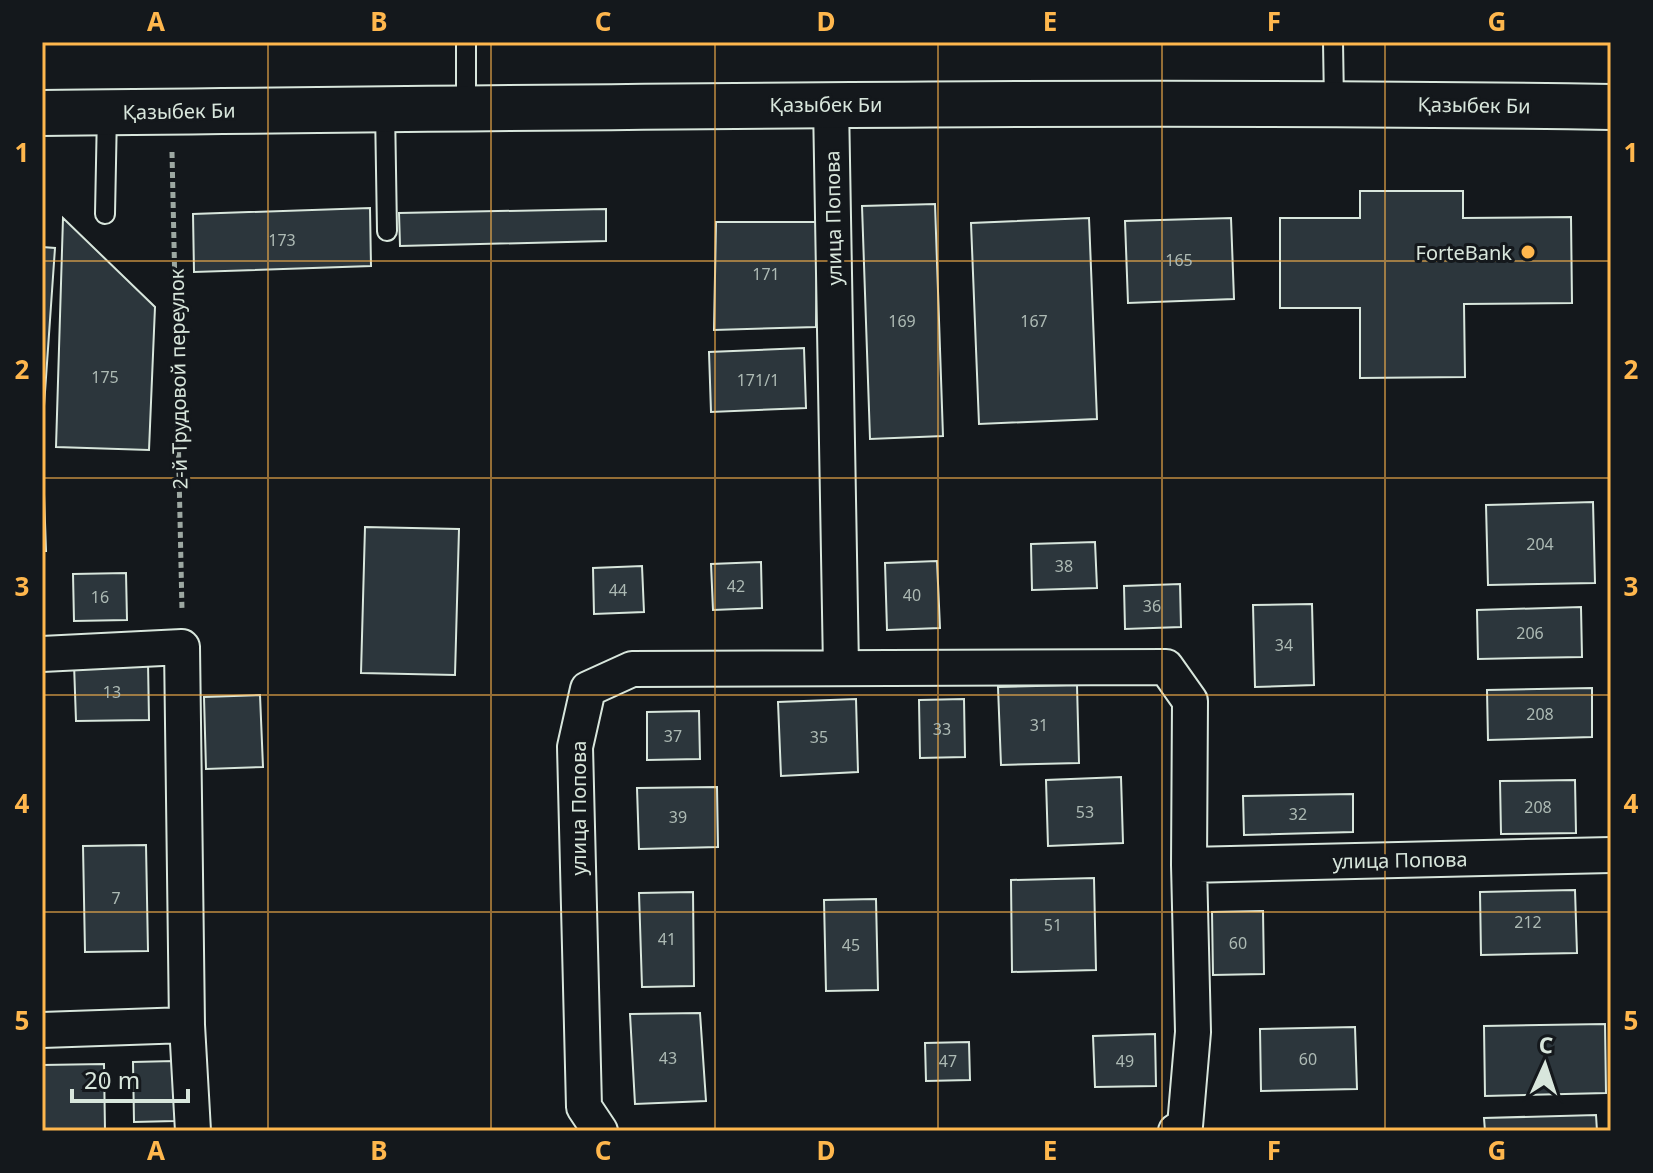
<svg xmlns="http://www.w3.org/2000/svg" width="1653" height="1173" font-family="'Noto Sans',sans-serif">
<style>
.building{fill:#2c363c;stroke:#d8e6dc;stroke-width:2}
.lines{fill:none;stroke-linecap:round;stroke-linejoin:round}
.lane-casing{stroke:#d8e6dc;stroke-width:22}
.street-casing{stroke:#d8e6dc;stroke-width:38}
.secondary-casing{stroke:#d8e6dc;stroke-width:48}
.path{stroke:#9da8a2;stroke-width:5;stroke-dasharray:6 4;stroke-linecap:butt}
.lane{stroke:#14181c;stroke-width:18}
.street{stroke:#14181c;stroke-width:34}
.secondary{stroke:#14181c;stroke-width:44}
.grid{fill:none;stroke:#ffb74d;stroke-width:2;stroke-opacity:0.55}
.poi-dot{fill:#ffb74d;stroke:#14181c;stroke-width:3}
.labels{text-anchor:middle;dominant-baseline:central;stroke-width:6;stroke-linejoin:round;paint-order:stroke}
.number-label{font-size:16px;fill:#adbab4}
.street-label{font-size:20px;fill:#d8e6dc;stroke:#14181c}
.poi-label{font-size:20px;fill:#d8e6dc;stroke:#14181c;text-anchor:end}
.neatline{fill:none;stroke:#ffb74d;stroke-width:3}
.grid-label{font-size:26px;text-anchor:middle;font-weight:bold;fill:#ffb74d}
</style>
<rect width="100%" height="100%" fill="#14181c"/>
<path class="building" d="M1360,191H1463V218L1571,217L1572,303L1464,304L1465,377L1360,378V308H1280V218H1360Z
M935,204L943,436L870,439L862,206Z
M370,208L371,266L194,272L193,214Z
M606,209V241L400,246L399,213Z
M63,218L155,307L149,450L56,447Z
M1089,218L1097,419L979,424L971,223Z
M1231,218L1234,299L1128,303L1125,221Z
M716,222H817L816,327L714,330Z
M42,247L55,248L42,435Z
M804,348L806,408L711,412L709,352Z
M42,494H44L46,551H42Z
M1593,502L1595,583L1488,585L1486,505Z
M365,527L459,529L455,675L361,673Z
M1095,542L1097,588L1032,590L1031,544Z
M937,561L940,628L887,630L885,563Z
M761,562L762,608L713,610L711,564Z
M642,566L644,612L594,614L593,568Z
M126,573L127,620L74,621L73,574Z
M1180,584L1181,627L1125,629L1124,586Z
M1312,604L1314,685L1255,687L1253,605Z
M1581,607L1582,657L1478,659L1477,610Z
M148,662L149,720L76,721L74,664Z
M1077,685L1079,763L1001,765L998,687Z
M1592,688V737L1488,740L1487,690Z
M260,695L263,767L206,769L204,697Z
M856,699L858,772L781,776L778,702Z
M964,699L965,757L920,758L919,700Z
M699,711L700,759L647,760V712Z
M1121,777L1123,843L1048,846L1046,780Z
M1575,780L1576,833L1501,834L1500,781Z
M717,787L718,847L639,849L637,788Z
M1353,794V832L1244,835L1243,796Z
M146,845L148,951L85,952L83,846Z
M1094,878L1096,970L1012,972L1011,880Z
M1575,890L1577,953L1481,955L1480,892Z
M693,892L694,986L642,987L639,893Z
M876,899L878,990L826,991L824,900Z
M1263,911L1264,974L1213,975L1212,912Z
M700,1013L706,1101L635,1104L630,1014Z
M1605,1024L1606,1093L1485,1096L1484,1026Z
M1355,1027L1357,1089L1261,1091L1260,1029Z
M1155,1034L1156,1086L1095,1087L1093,1036Z
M969,1042L970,1080L926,1081L925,1043Z
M174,1061L175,1121L134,1122L133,1062Z
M104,1064L105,1131H43L42,1065Z
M1596,1115L1597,1131H1485L1484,1118Z"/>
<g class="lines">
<defs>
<path id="lane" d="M1333,42L1334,103
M466,108V42
M385,109L387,231
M105,214L107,112"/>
<path id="street" d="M831,104L841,668
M42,654L182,647L187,1025L193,1131
M1189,865L1611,855
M42,1030L187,1025
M600,1131L584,1107L575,747L588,689L632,669L1166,667L1190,701L1189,865L1193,1032L1185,1126L1176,1131"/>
<path id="secondary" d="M42,113C565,108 1088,99 1611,107"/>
</defs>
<use href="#lane" class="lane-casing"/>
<use href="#street" class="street-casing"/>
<use href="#secondary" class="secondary-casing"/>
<path class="path" d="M172,152L182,610"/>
<use href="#lane" class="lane"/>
<use href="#street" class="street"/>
<use href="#secondary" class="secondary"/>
</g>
<path class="grid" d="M268,42V1131M491,42V1131M715,42V1131M938,42V1131M1162,42V1131M1385,42V1131M42,261H1611M42,478H1611M42,695H1611M42,912H1611"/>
<circle class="poi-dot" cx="1528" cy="252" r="8"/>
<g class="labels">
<g class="number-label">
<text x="282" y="240">173</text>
<text x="1179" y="260">165</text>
<text x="766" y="274">171</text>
<text x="902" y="321">169</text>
<text x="1034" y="321">167</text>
<text x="105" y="377">175</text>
<text x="758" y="380">171/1</text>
<text x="1540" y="544">204</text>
<text x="1064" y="566">38</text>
<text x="736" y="586">42</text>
<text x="618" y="590">44</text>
<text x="912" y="595">40</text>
<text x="100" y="597">16</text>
<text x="1152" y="606">36</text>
<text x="1530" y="633">206</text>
<text x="1284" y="645">34</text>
<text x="112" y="692">13</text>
<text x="1540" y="714">208</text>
<text x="1039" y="725">31</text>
<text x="942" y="729">33</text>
<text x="673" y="736">37</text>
<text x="819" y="737">35</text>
<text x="1538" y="807">208</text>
<text x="1085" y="812">53</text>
<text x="1298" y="814">32</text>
<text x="678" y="817">39</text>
<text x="116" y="898">7</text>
<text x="1528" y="922">212</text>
<text x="1053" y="925">51</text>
<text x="667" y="939">41</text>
<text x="1238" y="943">60</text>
<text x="851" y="945">45</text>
<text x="668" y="1058">43</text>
<text x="1308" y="1059">60</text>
<text x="948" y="1061">47</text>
<text x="1125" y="1061">49</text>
</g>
<g class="street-label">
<text x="826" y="104">Қазыбек Би</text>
<text transform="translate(1474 105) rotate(1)">Қазыбек Би</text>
<text transform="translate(179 111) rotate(-1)">Қазыбек Би</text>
<text transform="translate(833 218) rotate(-91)">улица Попова</text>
<text transform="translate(178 379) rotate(-91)">2-й Трудовой переулок</text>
<text transform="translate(578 808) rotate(-90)">улица Попова</text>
<text transform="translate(1400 860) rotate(-1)">улица Попова</text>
</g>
<g class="poi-label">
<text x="1512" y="252">ForteBank</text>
</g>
</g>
<rect width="1653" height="1173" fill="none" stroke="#14181c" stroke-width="88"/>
<g transform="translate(1545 1065) rotate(3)" stroke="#14181c" stroke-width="6" paint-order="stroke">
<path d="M0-6L14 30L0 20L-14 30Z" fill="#d8e6dc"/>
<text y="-12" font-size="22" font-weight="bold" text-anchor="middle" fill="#d8e6dc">С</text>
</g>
<path d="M72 1089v12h116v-12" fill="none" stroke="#d8e6dc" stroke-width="4"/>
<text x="84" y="1089" font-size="24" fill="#d8e6dc" stroke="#14181c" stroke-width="6" paint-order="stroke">20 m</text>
<rect x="44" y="44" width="1565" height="1085" class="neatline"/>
<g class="grid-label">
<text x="156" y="31">A</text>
<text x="379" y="31">B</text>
<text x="603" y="31">C</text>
<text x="826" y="31">D</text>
<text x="1050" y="31">E</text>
<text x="1274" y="31">F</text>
<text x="1497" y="31">G</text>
<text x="22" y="162">1</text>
<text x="1631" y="162">1</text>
<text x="22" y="379">2</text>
<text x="1631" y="379">2</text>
<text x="22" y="596">3</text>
<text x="1631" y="596">3</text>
<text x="22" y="813">4</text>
<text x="1631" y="813">4</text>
<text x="22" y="1030">5</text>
<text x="1631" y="1030">5</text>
<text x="156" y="1160">A</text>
<text x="379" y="1160">B</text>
<text x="603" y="1160">C</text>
<text x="826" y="1160">D</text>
<text x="1050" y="1160">E</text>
<text x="1274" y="1160">F</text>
<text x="1497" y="1160">G</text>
</g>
</svg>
